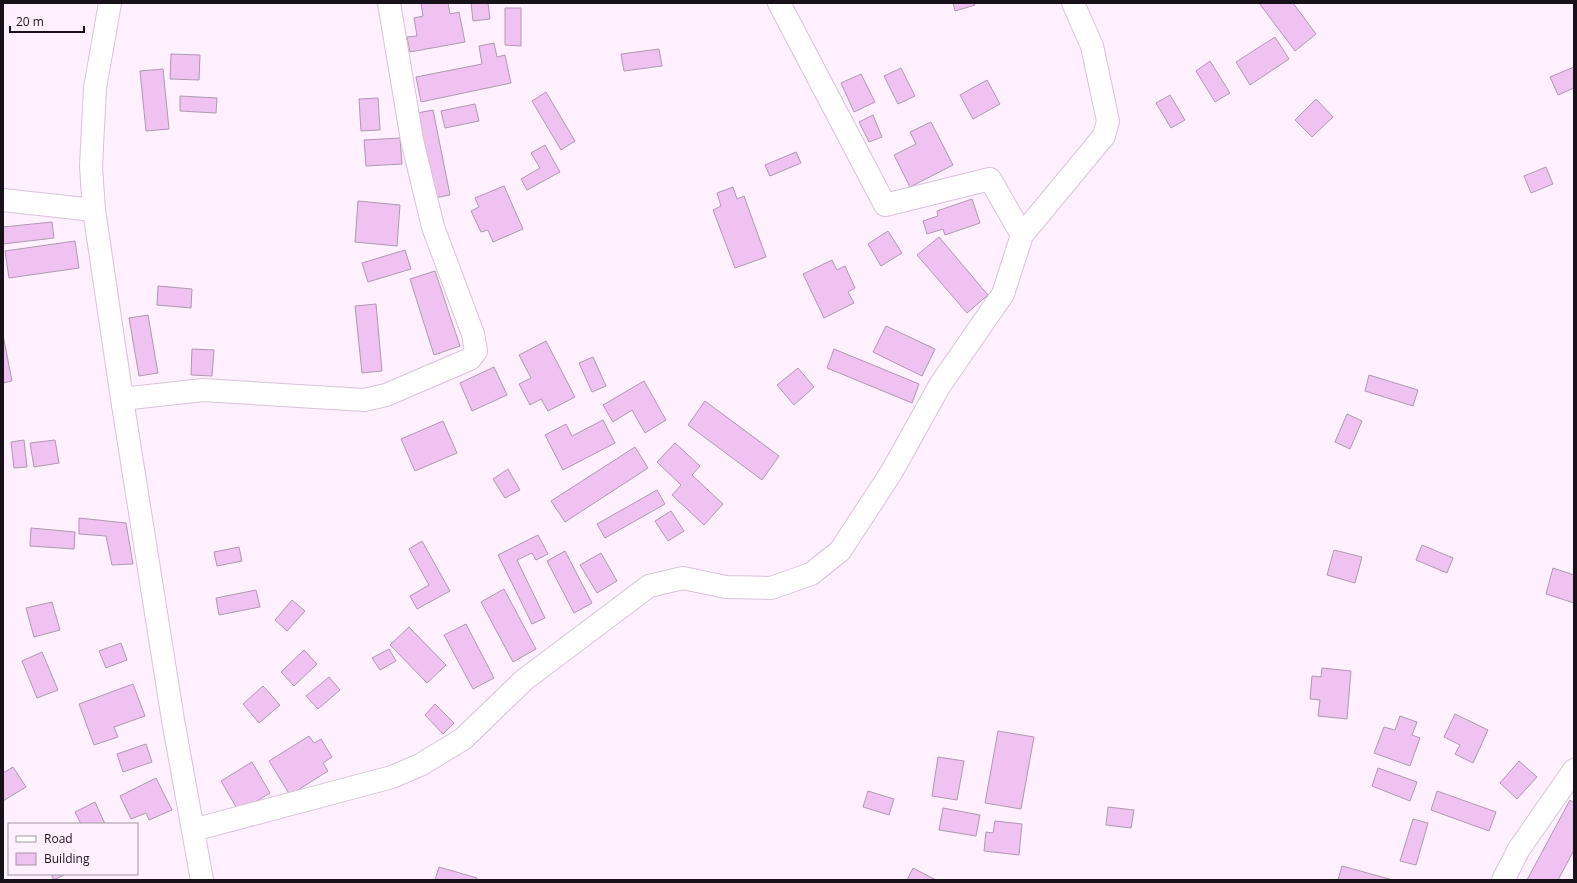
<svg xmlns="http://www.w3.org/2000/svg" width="1577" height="883" font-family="'Open Sans',sans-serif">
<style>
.building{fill:#efc2f2;stroke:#af99b0}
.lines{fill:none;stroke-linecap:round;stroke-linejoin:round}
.minor-casing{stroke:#d9c2da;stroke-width:24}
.minor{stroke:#fff;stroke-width:22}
</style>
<rect width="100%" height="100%" fill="#fef0ff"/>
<path class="building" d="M421,3H448L450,14L459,12L465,42L410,52L407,37L417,36L414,18L423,16Z
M471,3H488L490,19L473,21Z
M953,3H974L975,5L955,11Z
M1259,3H1293L1316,34L1295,51Z
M505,8H521V46L505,45Z
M1275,37L1289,59L1250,85L1236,62Z
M494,43L497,57L505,55L511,83L421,102L416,77L482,64L479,46Z
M659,49L662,66L624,71L621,54Z
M171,54L200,55L199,80L170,79Z
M1210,61L1230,93L1215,102L1196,71Z
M1574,67V88L1558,95L1550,77Z
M901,68L915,96L898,104L884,76Z
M163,69L169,129L146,131L140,71Z
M861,74L875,102L854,112L841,83Z
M987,80L1000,104L973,119L960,95Z
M546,92L575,141L561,150L532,101Z
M1170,95L1185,120L1171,128L1156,103Z
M180,96L217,98L216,113L180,111Z
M378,98L380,130L361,131L359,99Z
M1316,99L1333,117L1312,137L1295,120Z
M475,104L479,121L445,128L441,111Z
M433,110L450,195L434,198L417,113Z
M873,115L882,137L869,142L859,122Z
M931,122L953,165L910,187L894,155L916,144L910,132Z
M400,138L402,164L366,166L364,140Z
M545,145L560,172L527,190L521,179L540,168L531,153Z
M796,152L801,163L770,176L765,165Z
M1546,167L1553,184L1531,193L1524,176Z
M504,186L523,229L493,242L488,230L481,232L471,211L479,207L475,198Z
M733,187L737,199L744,196L766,257L735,268L713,210L721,206L717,193Z
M972,199L980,223L945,235L943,229L927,234L923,221L938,216L937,211Z
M358,201L400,205L397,246L355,242Z
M52,222L54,238L3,244V227Z
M888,231L902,253L881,266L868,244Z
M939,237L988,295L967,313L917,255Z
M75,241L79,268L9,278L5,251Z
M405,250L411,269L368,282L362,263Z
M832,260L837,270L845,266L855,288L848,292L854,303L824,318L803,274Z
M435,271L460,346L434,355L410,279Z
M158,286L192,289L191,308L157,305Z
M376,304L382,371L362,373L355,306Z
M148,315L158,373L139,376L129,318Z
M886,326L935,349L922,376L873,352Z
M3,335L12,381L3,383Z
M546,341L575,397L548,411L541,399L530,405L519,384L531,378L519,355Z
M192,349L214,350L212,376L191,375Z
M834,349L919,384L912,403L827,368Z
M593,357L606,386L592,392L579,363Z
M494,367L507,395L472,411L460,383Z
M798,368L814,387L794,405L777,385Z
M1369,375L1418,390L1413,406L1365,391Z
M644,381L666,420L645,433L632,410L613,422L603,405Z
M705,401L779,456L762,480L688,425Z
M1347,414L1362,421L1350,449L1335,442Z
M603,420L615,443L563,470L545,435L566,424L572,436Z
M443,421L457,453L415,471L401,439Z
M24,440L27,467L14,468L11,442Z
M55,440L59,463L34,467L30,443Z
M675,443L700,466L692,475L723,504L704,525L672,495L681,485L657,462Z
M635,447L648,468L565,522L551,501Z
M508,469L520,490L505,498L493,479Z
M657,490L665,504L605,538L597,524Z
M671,511L684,531L668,541L655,521Z
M79,518L126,523L133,564L112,565L106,536L79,534Z
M31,528L75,532L74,549L30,546Z
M538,535L548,554L536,560L532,553L517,560L545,618L532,624L498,555Z
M422,541L450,591L417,609L410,596L429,585L409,549Z
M1422,545L1453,558L1447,573L1416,560Z
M239,547L242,561L217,566L214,552Z
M1334,550L1362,557L1355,583L1327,575Z
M565,551L592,603L574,613L547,561Z
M601,553L617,581L597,593L580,565Z
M1553,568L1574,575V603L1546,594Z
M504,589L536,649L513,662L481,602Z
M256,590L260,607L219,615L216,598Z
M292,600L305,611L287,631L275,620Z
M52,602L60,630L34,637L26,608Z
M466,624L494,678L473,689L444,635Z
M409,627L446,665L427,683L390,645Z
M121,643L127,660L106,668L99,651Z
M389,649L396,661L380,670L372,658Z
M304,650L317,664L294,686L281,672Z
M42,652L58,690L37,698L22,661Z
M1322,668L1351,671L1347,719L1318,716L1320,700L1310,699L1312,676L1321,677Z
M329,677L340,690L318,709L306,696Z
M133,684L145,716L114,727L118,737L94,745L79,704Z
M263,686L280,705L259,723L243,704Z
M435,704L454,723L443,734L425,715Z
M1455,714L1488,730L1473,763L1455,754L1460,745L1444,737Z
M1400,716L1417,722L1412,735L1420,738L1410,766L1374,753L1384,727L1395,730Z
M998,731L1034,737L1021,809L985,803Z
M309,736L314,743L321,739L332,757L323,763L328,771L290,795L269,761Z
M146,744L152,762L123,772L117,754Z
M938,757L964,761L957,800L932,796Z
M1519,761L1537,777L1517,799L1500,783Z
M252,762L270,793L239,812L221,781Z
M13,767L26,787L3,801V773Z
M1378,768L1417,782L1410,801L1372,786Z
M156,778L172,810L149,820L146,813L131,819L120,796Z
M868,791L894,799L889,815L863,807Z
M1437,791L1496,812L1489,831L1431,810Z
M1570,800L1574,803V850L1558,880H1527Z
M95,802L105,824H81L75,812Z
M1108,807L1134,810L1131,828L1106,825Z
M943,808L980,815L976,836L939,830Z
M1413,819L1428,823L1416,865L1400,861Z
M995,821L1022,824L1019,855L984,851L986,832L993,833Z
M1342,866L1393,880H1338Z
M439,867L477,878L476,880H435Z
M913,868L936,880H907Z
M51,874H66L54,880Z"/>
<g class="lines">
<defs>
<path id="minor" d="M110,3L95,88L91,166L94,210L122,399L173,720L202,880
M3,200L94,210
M1022,235L1104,136L1108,121L1092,46L1073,3
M122,399L203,390L364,400L386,395L470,359L476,351L473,334L433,227L412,140L389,3
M193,830L392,777L420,765L463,739L524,680L649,586L683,578L726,587L771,588L811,574L840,551L891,473L940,385L1003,294L1022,235L990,179L885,205L779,3
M1503,880L1519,849L1574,770"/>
</defs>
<use href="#minor" class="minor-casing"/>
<use href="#minor" class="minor"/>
</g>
<rect width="1577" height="883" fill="none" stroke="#191119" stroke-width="8"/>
<rect x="8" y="823" width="130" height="52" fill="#fef0ff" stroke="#a297a3"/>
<rect x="16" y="836" width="20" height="6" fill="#ffffff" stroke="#a297a3"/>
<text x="44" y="843" font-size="12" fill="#191119">Road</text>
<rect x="16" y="853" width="20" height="12" fill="#efc2f2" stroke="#a297a3"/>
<text x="44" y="863" font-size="12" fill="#191119">Building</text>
<path d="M10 26v6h74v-6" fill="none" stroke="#191119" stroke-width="2"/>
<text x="16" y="26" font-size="12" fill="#191119" stroke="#fef0ff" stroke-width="3" paint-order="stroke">20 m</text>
</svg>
